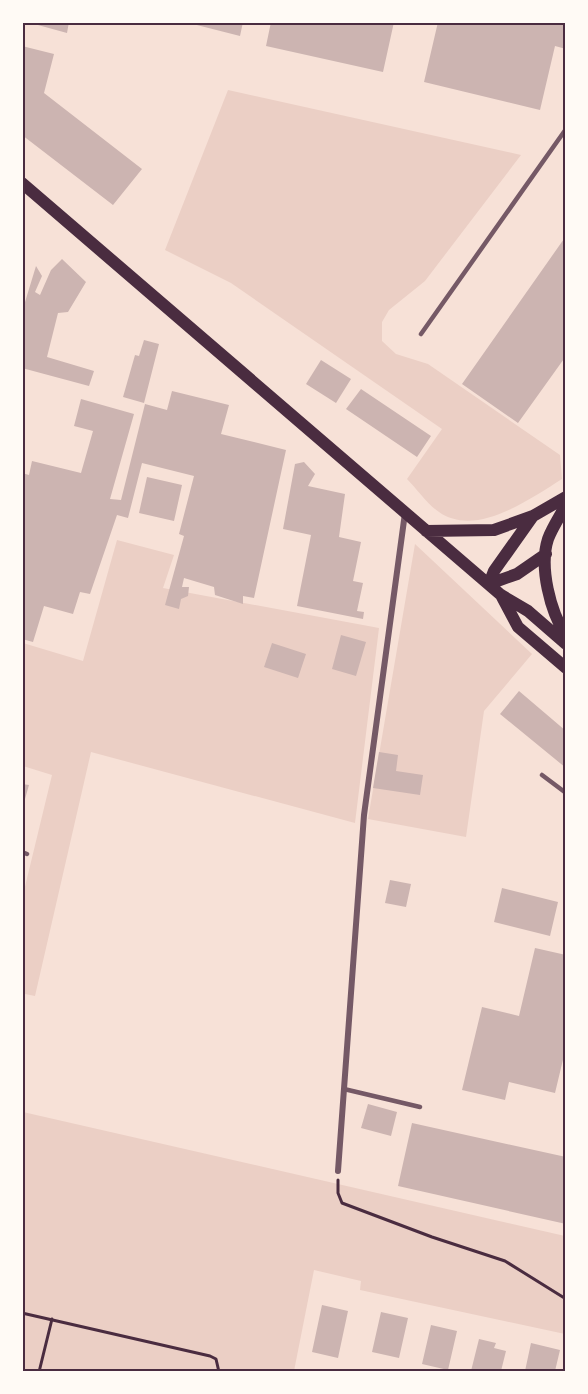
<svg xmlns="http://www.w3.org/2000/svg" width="588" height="1394" font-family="Georgia,serif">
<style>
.green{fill:#ebcfc5}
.building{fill:#ccb4b1}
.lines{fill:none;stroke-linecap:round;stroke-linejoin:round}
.path{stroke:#4a2c40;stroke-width:3}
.service{stroke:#755966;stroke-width:4.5}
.minor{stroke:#755966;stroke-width:6}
.secondary{stroke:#4a2c40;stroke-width:12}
.neatline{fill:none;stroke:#4a2c40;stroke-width:2}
</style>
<rect width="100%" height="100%" fill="#f7e1d7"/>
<path class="green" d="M228,90L521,155L425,281L389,310L382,322V341L396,354L428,364L560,455L562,479C530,499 476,538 439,512C427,504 417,489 407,479L442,429L231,283L165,250Z
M117,540L174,555L163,588L379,628L355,823L91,752L35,996L25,994L23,1005V895L52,775L23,766V643L83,661Z
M415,544L532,654L484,711L466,837L368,819Z
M23,1112L565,1236V1334L360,1290L361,1281L314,1270L294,1371L23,1372Z"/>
<path class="building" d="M27,22H69L67,33Z
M185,22H243L240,36Z
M271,22H394L383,72L266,46Z
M438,22H566V49L555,46L540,110L424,82Z
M22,46L54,54L44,93L142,169L113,205L22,135Z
M566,236V356L518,423L462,384Z
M62,259L86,282L68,312L58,313L47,357L94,371L89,386L22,368V312L36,266L42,276L35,292L40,295L51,270Z
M144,340L159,344L144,403L123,397L135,355L139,356Z
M321,360L351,379L336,403L306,384Z
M361,389L431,436L417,457L346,409Z
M172,391L229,405L221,434L286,450L254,598L243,596V604L215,595L214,587L184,578L182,587H189L188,596L181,599L179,609L165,605L184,536L179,534L194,476L142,463L128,518L117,515L90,594L80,592L73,614L44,606L33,642L22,639V473L29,475L32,461L81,473L93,431L74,426L81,399L134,414L110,499L121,500L145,404L167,410Z
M304,462L315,474L308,486L345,494L339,537L361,542L353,581L363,583L357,611L364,612L363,619L297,606L311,535L283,529L295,464Z
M147,477L182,485L174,521L139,513Z
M341,635L366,642L356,676L332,669Z
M272,643L306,654L298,678L264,667Z
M519,691L566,731V768L500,714Z
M379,752L398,755L396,771L423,775L420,795L373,788Z
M22,784L29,785L23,806H22Z
M390,880L411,884L406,907L385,903Z
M502,888L558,902L550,936L494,922Z
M535,948L566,955V1047L555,1093L509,1082L505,1100L462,1090L482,1007L519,1016Z
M368,1104L397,1112L391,1136L361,1128Z
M412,1123L566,1157V1224L398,1186Z
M322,1305L348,1311L338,1358L312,1352Z
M381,1312L408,1318L399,1358L372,1352Z
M431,1325L457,1331L448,1370L422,1364Z
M479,1339L496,1343L494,1348L506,1351L501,1371H471Z
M531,1343L560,1350L555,1371H525Z"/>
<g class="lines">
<path class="path" d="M338,1180V1193L342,1203L432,1237L505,1261L566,1299
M22,1313L210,1356L216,1359L219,1372
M39,1372L52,1319"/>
<path class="service" d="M421,334L566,129
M542,775L566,793
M22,852L27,854
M344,1089L420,1107"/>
<path class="minor" d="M338,1171L364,815L405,513"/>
<path class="secondary" d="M22,183L501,595L528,611L566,644
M566,505C560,516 552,528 548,539C539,567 550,611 566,636
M426,531L494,530L533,516L566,497
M489,584L494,571L533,516
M489,584L517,574L546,554
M502,597L518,627L566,668"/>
</g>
<rect width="588" height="1394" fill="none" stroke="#fffaf5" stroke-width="48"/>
<rect x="24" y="24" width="540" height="1346" class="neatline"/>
</svg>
